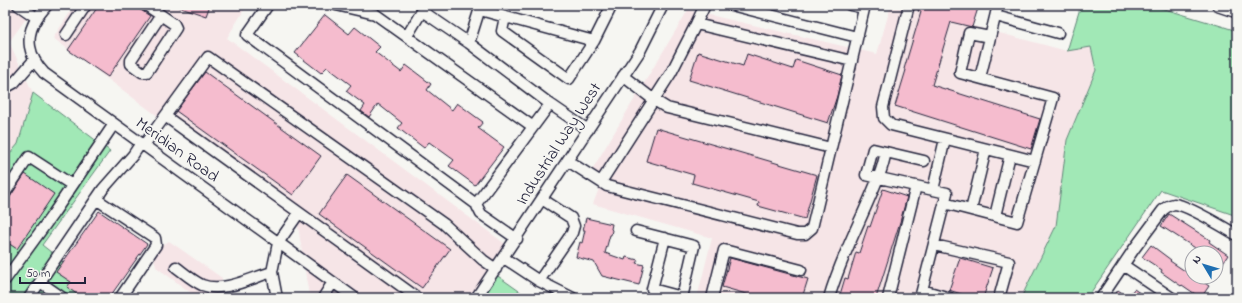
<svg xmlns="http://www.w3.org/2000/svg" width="1242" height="303" font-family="'Indie Flower',sans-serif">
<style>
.built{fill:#f6e5e7}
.green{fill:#a1e8b6;stroke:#628578}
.building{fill:#f5bcce;stroke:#22223b}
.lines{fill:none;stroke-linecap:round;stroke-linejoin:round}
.minor-casing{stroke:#22223b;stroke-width:13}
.major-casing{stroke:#22223b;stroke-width:16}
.minor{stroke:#f6f6f2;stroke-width:10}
.major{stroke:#f6f6f2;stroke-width:13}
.labels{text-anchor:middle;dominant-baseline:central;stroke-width:3.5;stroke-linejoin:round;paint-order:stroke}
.street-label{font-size:17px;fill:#22223b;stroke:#f6f6f2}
</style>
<rect width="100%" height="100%" fill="#f6f6f2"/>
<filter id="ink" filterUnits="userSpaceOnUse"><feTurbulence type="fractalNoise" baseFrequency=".025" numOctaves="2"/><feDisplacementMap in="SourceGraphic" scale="8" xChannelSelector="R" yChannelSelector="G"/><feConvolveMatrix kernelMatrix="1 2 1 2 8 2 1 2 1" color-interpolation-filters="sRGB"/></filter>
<g filter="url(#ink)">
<path class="built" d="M5,5H36L9,42L33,93L18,144L5,160Z
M75,5H247L227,38L512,249L479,298H307L309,296L297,220L53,38Z
M891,5H895L1067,51L1091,47L1096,70L1067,140L1056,226L1021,298H697L712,238L593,204L600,186L587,178L688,10L877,54Z
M169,241L222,278V298H198L156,267L153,251Z"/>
<path class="green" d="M1081,5H1151L1218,25L1237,31V216L1161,190L1087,298H1021L1056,226L1067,140L1096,70L1091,47L1067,51Z
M33,93L110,151L42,245L109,298H5V160L18,144Z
M495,274L529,298H479Z"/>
<path class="building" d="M99,5H133L150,16L108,77L68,50Z
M177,5H210L206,16L177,6Z
M920,5H979L972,27L951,22L932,85L1040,119L1031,149L895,106L906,70L904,69L921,12L918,11Z
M325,15L349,34L355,27L380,47L375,52L401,72L406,65L431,84L427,90L452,110L457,103L483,122L478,128L504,147L475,185L449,166L454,160L429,142L424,148L398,128L402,123L378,104L369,117L361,111L365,105L346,91L351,85L327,67L321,73L295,53Z
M698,52L743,66L747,54L793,69L796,60L842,75L837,96L828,123L689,80Z
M205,72L321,156L293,195L176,111Z
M656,128L817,175L805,219L758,206L759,202L692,183L694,175L646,161Z
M25,174L54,194L17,249L5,241V199L10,197Z
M347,175L450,249L422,288L319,214Z
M883,189L907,197L900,222L876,298H839L845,278L848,279L856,252L859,253L868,226L870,227Z
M99,211L147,244L109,298H94L90,295L88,298H82L67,287L71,282L56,272Z
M1169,214L1210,240L1209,242L1228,255L1220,267L1216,264V253H1203L1161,226Z
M586,218L612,224L611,229L612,230L611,235H610L605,253L625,260L626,257L638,260L636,263L644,265L639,285L602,276L594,262L576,257L580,242L582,243L585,230H583Z
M1151,245L1171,260L1170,261L1188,273L1189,272L1192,274V277H1196L1209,286L1201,298L1182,285L1181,286L1161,272L1162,270L1142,257Z
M730,258L808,279L802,298H760L722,287Z
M960,258L993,268L983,298H973L949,290Z
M1134,289L1147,298H1113L1118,290L1128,297Z"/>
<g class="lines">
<defs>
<path id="minor" d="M18,5L37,18
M47,5C44,9 40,13 37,18C24,37 29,57 44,73L355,298
M146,5L174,24L176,28L147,72H142L131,64V60L161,15
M268,5L247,35L476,204L481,214L517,239
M336,5L375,14L532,126
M731,5L857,37
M850,5L864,8
M909,5L883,107L884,118L891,125L1035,161
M480,10L594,41
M422,11L469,43L550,104L588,130
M996,16L1058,33
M505,17L502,31L569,79L594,41L612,5
M696,24L852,61
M66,35L86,5
M407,36L422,11L424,5
M469,43L481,5
M623,76L654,100L667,108L831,148
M980,78L998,5
M5,88L14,83L34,60
M165,116L415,296L414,298
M144,145L208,57L444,224L483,260L496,269
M568,161L607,186L797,234H805L812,228L865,5
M601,182L671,73L696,24L705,5
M933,190L945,139
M5,193L29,157L72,185
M96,199L155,238L156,245L120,298
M944,203L1017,222L1053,98L960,73L969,33L990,37
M476,204L550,104
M971,210L986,149
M995,216L1010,155
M636,231L694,246L682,298
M665,238L652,289L682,297
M934,245L1009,262L999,298
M504,258L539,281L573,298
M1123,265L1172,298
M176,267C184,273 193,281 202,285C224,293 251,278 272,272
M5,280L53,214L114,124
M539,281L572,233L574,226L571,218L542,199
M40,282L63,298
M922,290L950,298
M29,298L103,189L133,155L141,143
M277,298L272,272L278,243L299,213
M323,298L333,282
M476,298L640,51L663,5
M712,298L724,250L801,270
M829,298C841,256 862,219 878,178C882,170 884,160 886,152
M888,298L916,186
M920,298L947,193L866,175L873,149L924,161
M1101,298L1134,249L1163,210C1166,207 1169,205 1174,204C1186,204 1225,228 1237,235"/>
<path id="major" d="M1219,5L1237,11"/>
</defs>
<use href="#minor" class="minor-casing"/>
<use href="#major" class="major-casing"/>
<use href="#minor" class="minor"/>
<use href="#major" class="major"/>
</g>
</g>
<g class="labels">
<g class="street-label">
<text transform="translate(559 144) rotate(-57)">Industrial Way West</text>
<text transform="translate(177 150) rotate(36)">Meridian Road</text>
</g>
</g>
<rect width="1242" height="303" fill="none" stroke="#f6f6f2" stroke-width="20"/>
<rect x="10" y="10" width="1222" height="283" fill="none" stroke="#22223b" stroke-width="1.5" filter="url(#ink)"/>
<g transform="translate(1204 265) rotate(308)"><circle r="19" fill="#f6f6f2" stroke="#a1a1a9"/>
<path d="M0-3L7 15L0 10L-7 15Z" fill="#1f6fb2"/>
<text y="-6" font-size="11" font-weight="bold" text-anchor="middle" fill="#22223b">N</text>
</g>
<path d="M20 277v6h65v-6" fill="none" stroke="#22223b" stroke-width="2"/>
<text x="26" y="277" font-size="12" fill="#22223b" stroke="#f6f6f2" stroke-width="3" paint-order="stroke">50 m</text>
</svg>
